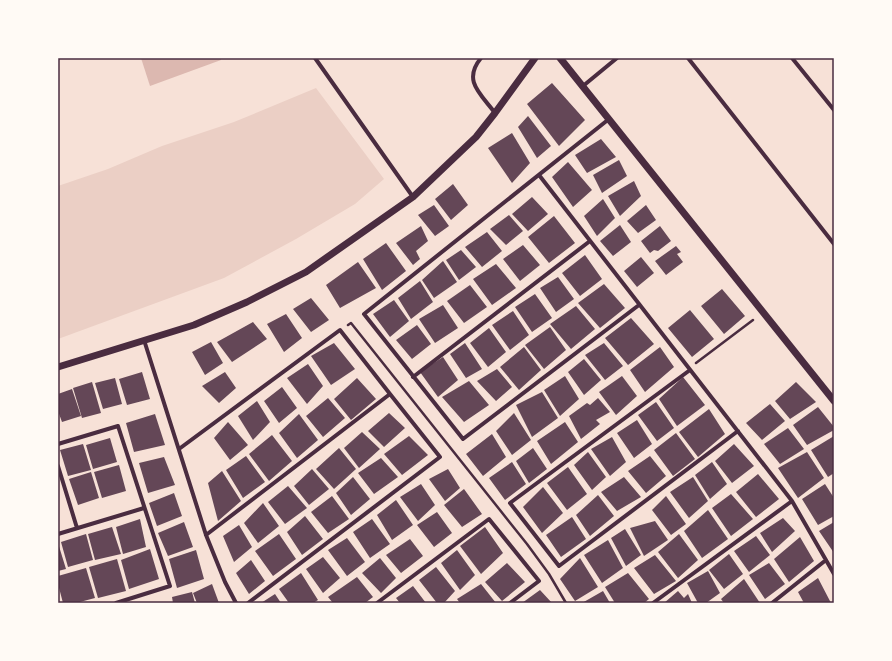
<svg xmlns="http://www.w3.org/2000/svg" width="892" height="661" font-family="'Varela Round',sans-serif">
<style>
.green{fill:#ebcfc5}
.water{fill:#dcb8b0}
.building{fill:#644757}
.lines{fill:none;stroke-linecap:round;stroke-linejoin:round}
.path{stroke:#4a2c40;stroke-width:2.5}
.minor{stroke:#4a2c40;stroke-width:4}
.tertiary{stroke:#4a2c40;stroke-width:7}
.neatline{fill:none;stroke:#4a2c40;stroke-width:1.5}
</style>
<rect width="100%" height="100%" fill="#f7e1d7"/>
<path class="green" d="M316,88L384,179L355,204L296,239L224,278L58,339V186L108,169L162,146L234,122Z"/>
<path class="water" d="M141,58H221V60L150,86Z"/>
<path class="building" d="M552,83L585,120L559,146L527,104Z
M528,116L551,146L537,158L518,127Z
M512,133L530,163L512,183L488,148Z
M601,139L616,157L587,173L575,155Z
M619,160L627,176L602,193L593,175Z
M568,162L592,190L573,207L552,177Z
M634,181L641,196L620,216L608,196Z
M453,184L468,205L451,220L435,199Z
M532,197L548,214L528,231L512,214Z
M603,199L615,218L597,236L584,216Z
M434,205L449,226L435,236L418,215Z
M646,205L656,220L638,233L627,221Z
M509,215L523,231L506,245L490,229Z
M554,216L575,243L549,263L528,237Z
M620,225L631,242L613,256L600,241Z
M421,226L428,241L416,251L420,259L413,265L396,243Z
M660,226L671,241L658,251L654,250L650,253L641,241Z
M487,232L502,251L482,267L465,247Z
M386,243L406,271L382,290L363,259Z
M523,245L540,265L520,281L503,259Z
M676,246L681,252L677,254L683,262L666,275L655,261Z
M461,250L476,267L459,280L446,260Z
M585,255L602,279L580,296L562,273Z
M641,257L654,273L637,287L624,271Z
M443,261L457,282L434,298L422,280Z
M358,262L376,288L340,308L326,285Z
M496,264L516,288L492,305L473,279Z
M558,277L574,299L556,312L540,288Z
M420,281L433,302L411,319L398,298Z
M604,284L625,308L600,328L578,303Z
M470,285L487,307L464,323L447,301Z
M722,289L745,316L724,334L701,306Z
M535,294L552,318L532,332L515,307Z
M311,298L329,320L311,332L293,309Z
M394,300L409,321L390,337L373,314Z
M443,305L458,328L435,343L419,319Z
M576,306L595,329L571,349L550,324Z
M690,310L714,339L692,357L668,328Z
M513,311L529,335L510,350L492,325Z
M286,314L302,338L284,352L267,324Z
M631,318L654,344L628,365L605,338Z
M253,322L267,339L232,362L217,342Z
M417,325L431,344L412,359L396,340Z
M550,327L566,350L544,369L525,345Z
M489,328L506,352L488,367L470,343Z
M211,342L223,363L205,375L192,352Z
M334,343L355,369L331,385L311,356Z
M465,343L482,369L466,378L450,354Z
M604,343L623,366L605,380L585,355Z
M524,347L541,370L519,390L500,367Z
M660,347L674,367L645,392L630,370Z
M443,357L458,380L438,397L420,372Z
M584,359L601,380L584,395L568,372Z
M308,364L323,386L307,404L287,378Z
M497,369L512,387L496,401L477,381Z
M142,372L150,399L127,405L119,379Z
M225,372L236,388L219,403L202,386Z
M565,376L579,399L560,416L544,390Z
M622,376L637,396L616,415L599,392Z
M683,377L705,405L677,426L659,399Z
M115,378L122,404L103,409L95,383Z
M357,378L376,399L351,420L334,399Z
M469,381L489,405L464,422L442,397Z
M92,382L101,413L82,418L73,388Z
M796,382L816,402L790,419L775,401Z
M282,387L297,408L279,423L264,401Z
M72,389L81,416L62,422L58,411V394Z
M542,392L558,418L532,437L516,405Z
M328,398L345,418L323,437L306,416Z
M598,398L610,412L596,420L600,424L581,439L569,416L587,403L590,405Z
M257,401L270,422L253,440L238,416Z
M656,402L674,428L657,441L638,415Z
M770,404L785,421L762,440L746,423Z
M818,407L834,427V430L807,445L793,425Z
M709,409L725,434L698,457L679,432Z
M389,413L405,428L384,447L368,431Z
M514,413L531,440L512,455L496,431Z
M155,414L165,445L134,452L126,423Z
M299,414L318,440L297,458L279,433Z
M637,420L652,444L634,458L617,433Z
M228,422L248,445L230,460L214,438Z
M565,422L578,442L551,464L537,441Z
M788,428L804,449L780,464L764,444Z
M362,432L380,449L359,468L344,448Z
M676,433L695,459L673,476L654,450Z
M492,434L506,457L483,476L466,454Z
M272,435L292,461L269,481L249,454Z
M409,436L428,455L402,475L384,454Z
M834,436V473L828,477L811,450Z
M612,437L626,462L610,476L591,449Z
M110,438L117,462L93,469L86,445Z
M83,444L91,470L68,476L60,450Z
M734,444L754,466L732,483L715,461Z
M339,448L356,469L334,489L316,469Z
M533,448L547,469L529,483L516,461Z
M588,452L606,477L592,490L574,465Z
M807,452L824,478L798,498L778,468Z
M246,456L265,482L243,498L226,470Z
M650,456L666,476L646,493L628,471Z
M164,457L175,485L148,493L139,463Z
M381,458L398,477L374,494L358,473Z
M512,462L526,484L505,500L489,478Z
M712,462L727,484L710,499L695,475Z
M119,465L126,491L102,498L94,472Z
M568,467L587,494L567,510L547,483Z
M312,469L329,489L309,505L294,486Z
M448,469L460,488L445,501L429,479Z
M222,471L241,501L218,521L208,483Z
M91,472L99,498L78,505L69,479Z
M758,474L779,499L756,517L736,492Z
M353,477L370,499L351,515L336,493Z
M624,477L641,497L617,511L601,492Z
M693,477L708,501L689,518L670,492Z
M421,484L435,505L418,521L400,497Z
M825,484L834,498V516L818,525L802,499Z
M288,486L307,508L285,524L268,502Z
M543,487L563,513L542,533L523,507Z
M464,489L482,514L462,527L444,505Z
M174,493L182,516L157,526L149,503Z
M731,494L753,519L731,536L712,508Z
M598,495L614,516L590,536L576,515Z
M332,496L349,519L328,533L311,512Z
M666,496L686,524L671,535L652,510Z
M396,500L413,525L392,540L377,515Z
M263,503L279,526L258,543L244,523Z
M708,510L728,539L702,558L684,531Z
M437,512L452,533L434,547L417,525Z
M305,516L323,539L302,555L287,532Z
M572,517L586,539L561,557L546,535Z
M783,518L795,531L772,552L760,533Z
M140,519L146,547L123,554L116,527Z
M372,519L390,544L370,558L353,532Z
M655,521L668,540L644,556L630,528Z
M184,522L193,547L168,556L158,533Z
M834,522V553L819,531Z
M239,525L252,547L234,562L223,536Z
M112,527L121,554L95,560L88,534Z
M485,527L503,553L481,574L460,546Z
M625,529L641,555L626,566L611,538Z
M86,534L93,560L68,567L61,542Z
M279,534L296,559L273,576L255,551Z
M679,534L698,560L678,578L658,552Z
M756,536L770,555L749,572L734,551Z
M800,537L814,561L789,582L774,559Z
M347,538L365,562L347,576L328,550Z
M410,539L423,556L401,573L386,555Z
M608,540L623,568L602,583L584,555Z
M58,543L66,569L58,571Z
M150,549L159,579L129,589L121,560Z
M196,550L204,579L177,588L169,559Z
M457,550L475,575L460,590L441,563Z
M729,554L743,574L724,589L709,570Z
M655,555L676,581L654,594L634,568Z
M323,557L340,578L323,593L306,569Z
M380,558L396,578L381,593L362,573Z
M580,558L598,587L575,601L560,579Z
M117,559L126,591L98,598L89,567Z
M251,560L265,581L249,594L236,573Z
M507,563L525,582L502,601L485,582Z
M769,563L785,584L765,599L749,575Z
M436,567L455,591L444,603H437L419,580Z
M86,568L95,598L76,603H63L58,584V576Z
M708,571L720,593L706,603H698L687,583Z
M301,573L318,600L313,603H289L279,589Z
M628,573L649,599L644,603H615L605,587Z
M357,577L373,597L365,603H333L328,597Z
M818,578L831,603H804L798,592Z
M744,579L760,603H724L721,599Z
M212,584L219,603H197L193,593Z
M481,584L496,603H460L457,599Z
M413,586L426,603H400L396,598Z
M540,590L552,603H522Z
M603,591L610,603H582Z
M678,591L684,598L688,594L692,603H664Z
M192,592L195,603H173L172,597Z
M275,594L281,603H261Z"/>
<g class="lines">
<path class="path" d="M348,325L351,323L527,544L549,574L566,603
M696,363L753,320"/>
<path class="minor" d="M315,58L413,197
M481,58C462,81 481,94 495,113
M688,58L834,244
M792,58L834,110
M583,86L617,58
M609,119L364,314L463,439L639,305
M539,175L792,501L834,574
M144,340L206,535L225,582L236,603
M690,370L510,503L559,566L738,431
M413,377L590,241
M58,444L118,426L170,586L116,603
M179,449L340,330L390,394
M58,466L77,528
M58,534L144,508
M206,535L390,394L440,457L248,603
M377,603L489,519L539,581L510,603
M653,603L792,501
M772,603L826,560"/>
<path class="tertiary" d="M560,58L834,401
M58,367L194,325L247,302L306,272L413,197L476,137L495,113L535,58"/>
</g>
<rect width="892" height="661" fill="none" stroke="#fffaf5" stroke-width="118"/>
<rect x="59" y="59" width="774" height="543" class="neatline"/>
</svg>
